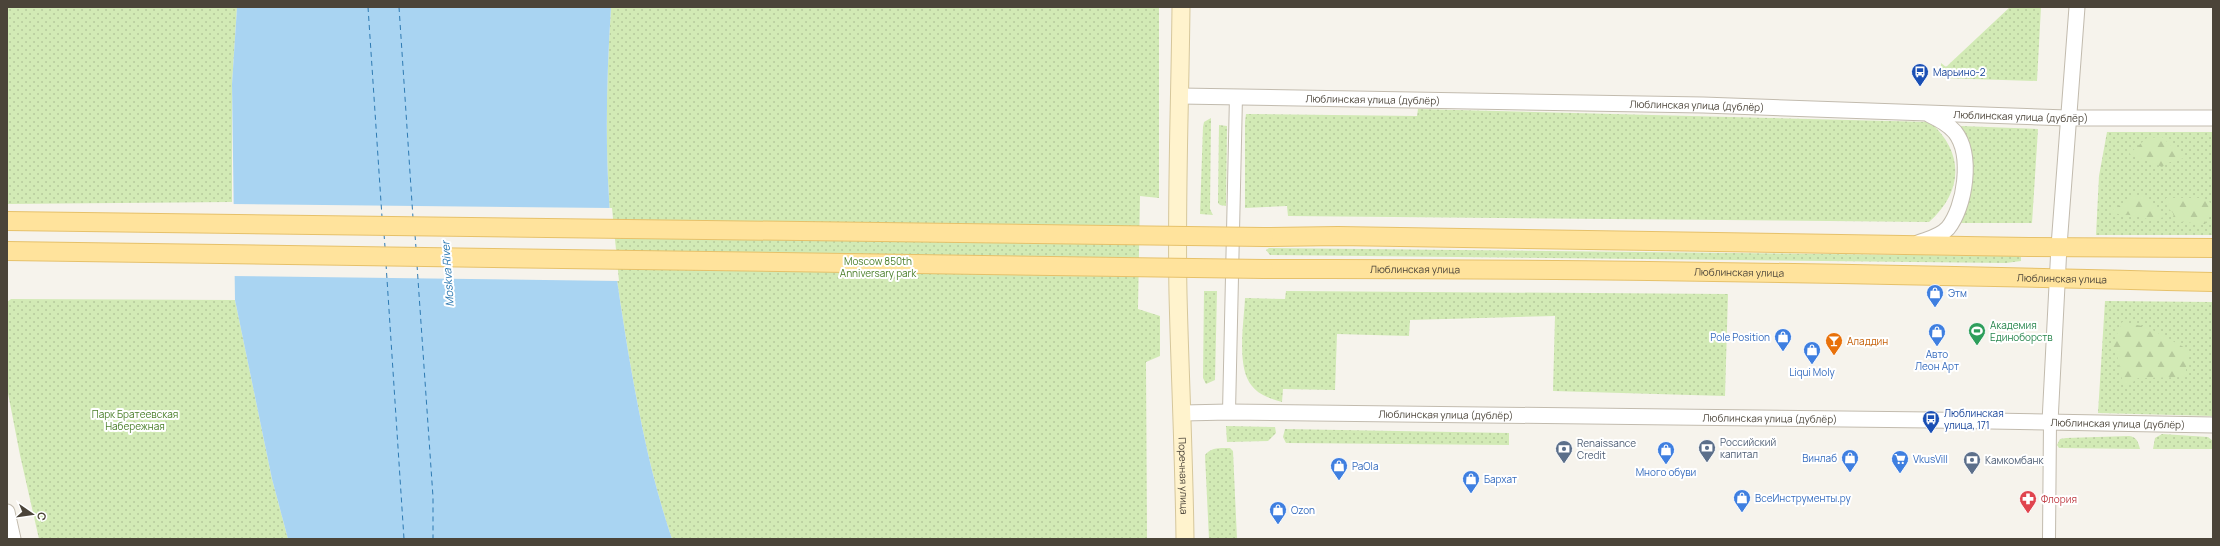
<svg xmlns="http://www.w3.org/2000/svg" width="2220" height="546" font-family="Manrope,sans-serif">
<defs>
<pattern id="grass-dots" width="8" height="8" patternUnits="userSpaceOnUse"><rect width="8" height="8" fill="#d2eab5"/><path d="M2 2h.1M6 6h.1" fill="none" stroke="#b6ca9c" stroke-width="1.8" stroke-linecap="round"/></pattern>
<pattern id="forest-firs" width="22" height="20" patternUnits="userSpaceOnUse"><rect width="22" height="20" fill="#d2eab5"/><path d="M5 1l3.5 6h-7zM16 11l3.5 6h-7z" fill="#b6ca9c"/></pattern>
</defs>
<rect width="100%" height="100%" fill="#f6f3ec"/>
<!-- grass -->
<path fill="url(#grass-dots)" d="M7 7H237L232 84V202L7 204Z
M611 7H1159V198L1140 196 1138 309 1160 316V356L1146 362 1147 539H672C651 477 639 415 628 351 620 300 611 249 609 198 605 134 607 71 611 7Z
M2010 7H2041L2037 81 1941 78V63L1946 67Z
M1418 109 1930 122C1965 153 1963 192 1929 222L1288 216 1287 206 1245 208V122L1246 114 1417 116Z
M1211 118 1210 209 1213 215 1200 214 1203 127 1204 122Z
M1219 125 1227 126 1226 206 1220 205 1218 203Z
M1961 126 2038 129 2032 223H1959C1976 185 1978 165 1961 126Z
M2107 132H2213V235H2096L2099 176Z
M1269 248 2015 256 2021 257V261L2006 263 1270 255 1266 250Z
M1204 291H1217L1215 380 1206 384 1203 378Z
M1286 291 1728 294 1725 396 1553 391 1555 316 1410 320 1409 336 1337 334 1335 390 1283 389 1282 402C1271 399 1259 395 1252 386 1236 368 1244 322 1245 298L1285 299Z
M11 299 235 300 272 479 288 539H39L20 455 7 388V302Z
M2105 301 2213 302V416L2098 413Z
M1226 426 1275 427 1276 433 1268 441 1227 442Z
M1285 429 1509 433V445L1286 443 1283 437Z
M2162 434 2208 437 2213 441V449H2153L2155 438Z
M2129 436C2137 437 2138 442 2140 449L2059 448 2057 445 2060 439 2066 438Z
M1230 448 1233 451 1237 539H1209L1205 455C1211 447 1221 448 1230 448Z"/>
<!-- forest -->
<path fill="url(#forest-firs)" d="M2162 137 2184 158 2167 163 2162 167 2129 154 2147 138Z
M2132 197H2146L2165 217 2149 220 2140 216 2108 213Z
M2166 198H2201L2213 204V216H2210L2205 224 2172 221 2174 214 2167 207Z
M2122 322 2147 327 2189 350 2185 377 2138 378 2124 389 2117 354 2111 349Z"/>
<!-- water -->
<path fill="#a9d4f2" d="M237 7H611C607 71 605 134 609 198 611 249 620 300 628 351 639 415 651 477 672 539H288L272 479 235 300 232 84Z"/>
<!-- pier -->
<path fill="#f6f3ec" d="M230 204 612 208 619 281 232 276Z"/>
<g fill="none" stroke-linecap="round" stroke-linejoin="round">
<!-- ferry -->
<path stroke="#2e7ab2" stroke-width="1" stroke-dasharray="5 4" stroke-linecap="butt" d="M368 7 382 217
M399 7 413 218
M384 234 385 247
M415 235 416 248
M386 264 404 539
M417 265 433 497V539"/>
<defs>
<path id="minor" d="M1229 412 1236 96
M2049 539 2050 422"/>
<g id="tertiary">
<path id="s1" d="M1180 96 1703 105 2067 118H2213"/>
<path d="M1918 243C1928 239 1940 237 1948 228 1965 207 1973 155 1955 132 1948 124 1940 120 1930 115"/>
<path id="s2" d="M1183 413 1229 412 1931 420 2213 425"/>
<path d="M2050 422 2059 246 2077 7"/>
<path d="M7 512 13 539"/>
</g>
<g id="secondary">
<path id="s3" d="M1181 7C1180 103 1176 198 1178 294 1180 376 1184 457 1185 539"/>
</g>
<g id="primary">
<path d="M1264 237 1338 236 2029 247 2213 248"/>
<path id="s4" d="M1264 269C1580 268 1897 274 2213 282"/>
</g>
</defs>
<!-- minor casing -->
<use href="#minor" stroke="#c2bbae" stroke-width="14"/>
<!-- tertiary casing -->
<use href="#tertiary" stroke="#c2bbae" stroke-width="17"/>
<!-- secondary casing -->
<use href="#secondary" stroke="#d6c79b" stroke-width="19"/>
<!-- primary casing -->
<use href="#primary" stroke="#e6c16a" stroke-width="20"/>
<!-- minor -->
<use href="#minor" stroke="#fff" stroke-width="12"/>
<!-- tertiary -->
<use href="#tertiary" stroke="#fff" stroke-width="15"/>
<!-- secondary -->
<use href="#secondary" stroke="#fff3cd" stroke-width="17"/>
<!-- primary -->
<use href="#primary" stroke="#ffe39c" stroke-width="18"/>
<defs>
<path id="primary-bridge" d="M7 221 1264 237
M7 251 1264 269"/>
</defs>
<!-- primary-bridge casing -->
<use href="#primary-bridge" stroke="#e6c16a" stroke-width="20" stroke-linecap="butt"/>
<!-- primary-bridge -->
<use href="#primary-bridge" stroke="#ffe39c" stroke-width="18"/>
</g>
<!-- icons -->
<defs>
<symbol id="bus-pin" viewBox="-11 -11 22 30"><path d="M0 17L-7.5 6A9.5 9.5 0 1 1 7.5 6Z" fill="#1a4fb4" stroke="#fff"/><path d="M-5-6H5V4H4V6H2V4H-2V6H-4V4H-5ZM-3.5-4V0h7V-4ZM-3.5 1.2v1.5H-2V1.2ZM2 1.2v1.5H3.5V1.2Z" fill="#fff"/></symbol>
<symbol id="shop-pin" viewBox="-11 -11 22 30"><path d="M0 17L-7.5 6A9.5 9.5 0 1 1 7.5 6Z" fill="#3f7fe0" stroke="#fff"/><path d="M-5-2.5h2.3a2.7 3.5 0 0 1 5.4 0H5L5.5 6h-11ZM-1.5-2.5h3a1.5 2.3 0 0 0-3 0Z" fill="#fff"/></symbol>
<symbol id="stadium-pin" viewBox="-11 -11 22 30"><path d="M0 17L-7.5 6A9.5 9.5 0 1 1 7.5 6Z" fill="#2e9e5b" stroke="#fff"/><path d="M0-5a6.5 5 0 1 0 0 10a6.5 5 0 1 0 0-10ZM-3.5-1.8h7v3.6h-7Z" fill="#fff"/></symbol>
<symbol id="bar-pin" viewBox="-11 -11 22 30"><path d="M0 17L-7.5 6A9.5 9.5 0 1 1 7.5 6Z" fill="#e8710a" stroke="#fff"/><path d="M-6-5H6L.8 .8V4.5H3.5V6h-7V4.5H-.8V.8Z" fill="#fff"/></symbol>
<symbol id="bank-pin" viewBox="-11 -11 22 30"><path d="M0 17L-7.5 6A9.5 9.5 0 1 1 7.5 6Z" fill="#5c6f8a" stroke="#fff"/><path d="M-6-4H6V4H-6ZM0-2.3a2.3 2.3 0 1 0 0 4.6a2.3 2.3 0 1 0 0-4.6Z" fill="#fff"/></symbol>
<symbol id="supermarket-pin" viewBox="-11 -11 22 30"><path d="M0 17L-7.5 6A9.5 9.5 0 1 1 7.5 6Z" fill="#3f7fe0" stroke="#fff"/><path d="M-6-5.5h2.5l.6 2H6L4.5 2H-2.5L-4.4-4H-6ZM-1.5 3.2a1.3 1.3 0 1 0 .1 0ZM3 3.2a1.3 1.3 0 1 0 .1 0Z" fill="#fff"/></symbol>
<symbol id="pharmacy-pin" viewBox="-11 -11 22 30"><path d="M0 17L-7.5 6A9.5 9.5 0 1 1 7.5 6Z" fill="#e0444e" stroke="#fff"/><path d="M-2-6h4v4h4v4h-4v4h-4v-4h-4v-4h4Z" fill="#fff"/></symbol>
</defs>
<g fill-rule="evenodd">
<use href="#bus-pin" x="1910" y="62" width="20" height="27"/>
<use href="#shop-pin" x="1925" y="283" width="20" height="27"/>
<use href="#stadium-pin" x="1967" y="321" width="20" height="27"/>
<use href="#shop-pin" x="1927" y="322" width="20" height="27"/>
<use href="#shop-pin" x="1773" y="327" width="20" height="27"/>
<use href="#bar-pin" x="1824" y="331" width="20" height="27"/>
<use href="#shop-pin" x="1802" y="340" width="20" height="27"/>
<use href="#bus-pin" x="1921" y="409" width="20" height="27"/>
<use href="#bank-pin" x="1697" y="438" width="20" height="27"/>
<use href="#bank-pin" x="1554" y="439" width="20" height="27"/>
<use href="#shop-pin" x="1656" y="440" width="20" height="27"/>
<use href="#shop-pin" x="1840" y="448" width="20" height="27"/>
<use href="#supermarket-pin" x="1890" y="449" width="20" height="27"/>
<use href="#bank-pin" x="1962" y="450" width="20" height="27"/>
<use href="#shop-pin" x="1329" y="456" width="20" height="27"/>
<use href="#shop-pin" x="1461" y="469" width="20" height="27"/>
<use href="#shop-pin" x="1732" y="488" width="20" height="27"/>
<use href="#pharmacy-pin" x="2018" y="489" width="20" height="27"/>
<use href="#shop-pin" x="1268" y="500" width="20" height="27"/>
</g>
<g text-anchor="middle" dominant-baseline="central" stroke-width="4" stroke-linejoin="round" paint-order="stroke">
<!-- transit labels -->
<g font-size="10" fill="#164399" stroke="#fff" text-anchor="start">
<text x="1933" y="72">Марьино-2</text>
<text x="1944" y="413">Люблинская<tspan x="1944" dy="12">улица, 171</tspan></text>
</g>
<!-- street labels -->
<g font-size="10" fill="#4b4439" stroke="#fff">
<text stroke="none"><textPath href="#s1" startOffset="193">Люблинская улица (дублёр)</textPath></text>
<text stroke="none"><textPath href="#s1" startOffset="517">Люблинская улица (дублёр)</textPath></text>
<text stroke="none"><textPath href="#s1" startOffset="841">Люблинская улица (дублёр)</textPath></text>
<text stroke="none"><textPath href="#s4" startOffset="151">Люблинская улица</textPath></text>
<text stroke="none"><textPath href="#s4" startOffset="475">Люблинская улица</textPath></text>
<text stroke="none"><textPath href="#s4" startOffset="798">Люблинская улица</textPath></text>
<text stroke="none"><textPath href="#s2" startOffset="263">Люблинская улица (дублёр)</textPath></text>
<text stroke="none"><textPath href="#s2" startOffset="587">Люблинская улица (дублёр)</textPath></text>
<text stroke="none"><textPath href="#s2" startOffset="935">Люблинская улица (дублёр)</textPath></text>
<text stroke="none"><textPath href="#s3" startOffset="469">Поречная улица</textPath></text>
</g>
<!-- park labels -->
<g font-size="10" fill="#4a7f2a" stroke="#fff">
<text x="878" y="261">Moscow 850th<tspan x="878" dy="12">Anniversary park</tspan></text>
<text x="135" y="414">Парк Братеевская<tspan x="135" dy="12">Набережная</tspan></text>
</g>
<!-- shop labels -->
<g font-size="10" fill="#366cbe" stroke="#fff" text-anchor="start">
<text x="1948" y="293">Этм</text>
<text x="1770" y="337" text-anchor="end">Pole Position</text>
<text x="1937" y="354" text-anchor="middle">Авто<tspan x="1937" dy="12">Леон Арт</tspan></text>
<text x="1812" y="372" text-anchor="middle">Liqui Moly</text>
<text x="1837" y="458" text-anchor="end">Винлаб</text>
<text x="1913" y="459">VkusVill</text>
<text x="1352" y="466">PaOla</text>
<text x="1666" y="472" text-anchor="middle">Много обуви</text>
<text x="1484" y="479">Бархат</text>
<text x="1755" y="498">ВсеИнструменты.ру</text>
<text x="1291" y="510">Ozon</text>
</g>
<!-- leisure labels -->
<g font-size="10" fill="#27864d" stroke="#fff" text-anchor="start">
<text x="1990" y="325">Академия<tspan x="1990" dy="12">Единоборств</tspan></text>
</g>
<!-- food labels -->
<g font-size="10" fill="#c56008" stroke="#fff" text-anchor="start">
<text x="1847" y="341">Аладдин</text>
</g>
<!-- service labels -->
<g font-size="10" fill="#4e5e75" stroke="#fff" text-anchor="start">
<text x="1720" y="442">Российский<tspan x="1720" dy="12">капитал</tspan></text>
<text x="1577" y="443">Renaissance<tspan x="1577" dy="12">Credit</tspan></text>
<text x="1985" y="460">Камкомбанк</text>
</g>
<!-- health labels -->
<g font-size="10" fill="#be3a42" stroke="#fff" text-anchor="start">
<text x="2041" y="499">Флория</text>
</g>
<!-- water labels -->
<g font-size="11" font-style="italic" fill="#2e7ab2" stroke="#fff">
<text transform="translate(447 274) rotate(-94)">Moskva River</text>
</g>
</g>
<!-- border -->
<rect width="2220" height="546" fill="none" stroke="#4b4439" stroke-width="16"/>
<!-- north arrow -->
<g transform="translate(32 514) rotate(103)" stroke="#ffffff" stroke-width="3" paint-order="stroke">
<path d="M0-3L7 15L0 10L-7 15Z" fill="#4b4439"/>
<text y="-6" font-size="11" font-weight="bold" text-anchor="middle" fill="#4b4439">С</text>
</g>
</svg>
